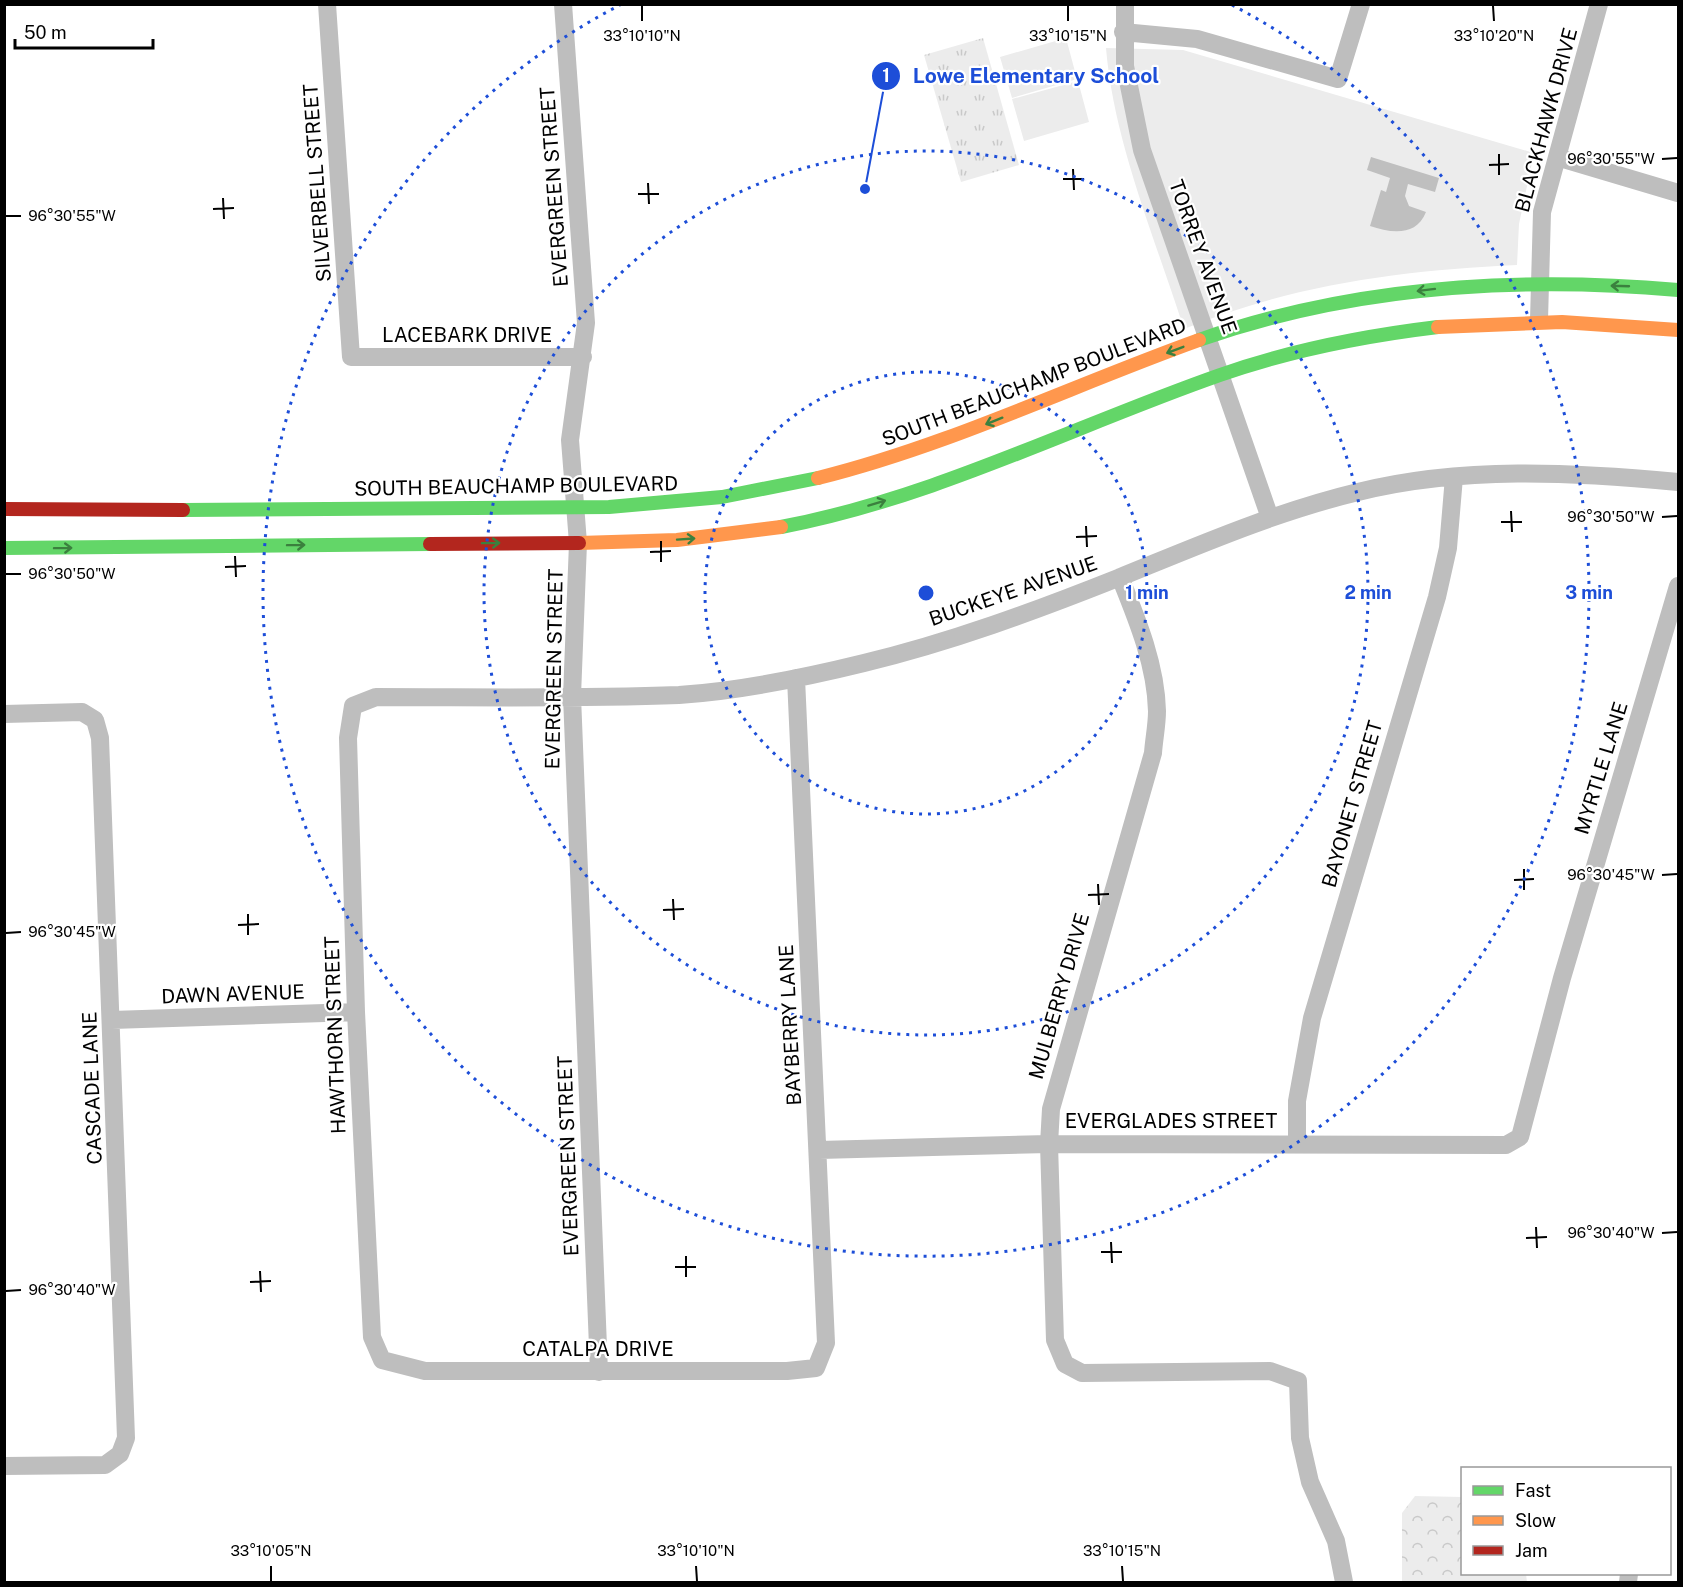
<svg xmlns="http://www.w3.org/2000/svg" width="1683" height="1587" font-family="'Public Sans',sans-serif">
<defs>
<pattern id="forest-crowns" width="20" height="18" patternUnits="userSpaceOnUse" patternTransform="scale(1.5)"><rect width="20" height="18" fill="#ececec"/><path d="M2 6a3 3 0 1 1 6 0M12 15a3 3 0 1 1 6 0" fill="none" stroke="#c9c9c9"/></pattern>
<pattern id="park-tufts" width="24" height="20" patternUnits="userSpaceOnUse" patternTransform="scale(1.5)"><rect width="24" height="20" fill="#ececec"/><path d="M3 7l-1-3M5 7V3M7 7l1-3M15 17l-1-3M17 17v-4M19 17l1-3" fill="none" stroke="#c9c9c9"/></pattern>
</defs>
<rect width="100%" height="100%" fill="#fff"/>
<!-- forest -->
<path fill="url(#forest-crowns)" d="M1415 1496 1462 1497V1574H1526L1527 1582H1402V1513Z"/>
<!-- park -->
<path fill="url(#park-tufts)" d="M983 38 1019 165 961 182 924 55Z"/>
<!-- pitch -->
<path fill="#ececec" d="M1066 38 1077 79 1012 98 1000 57Z
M1106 48 1183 50 1534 153 1519 224 1517 265C1403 270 1290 285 1184 329 1155 238 1114 143 1106 48Z
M1078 81 1089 122 1024 141 1012 99Z"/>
<!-- water -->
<path fill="#bfbfbf" d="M1371 157 1439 178 1435 192 1408 184 1405 196 1409 206 1426 212C1416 237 1391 233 1370 226L1381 190 1386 192 1390 178 1367 170Z"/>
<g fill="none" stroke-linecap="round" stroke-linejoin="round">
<!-- street -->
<path stroke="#bebebe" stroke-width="18" d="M327 4 351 357H583
M563 4 586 323 570 440 578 543 572 696 599 1372
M1125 4V66L1142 150 1270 518
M1123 32 1197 39 1338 79 1361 4
M1557 157 1678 193
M1539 320 1542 212 1599 4
M1120 577C1137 619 1156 665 1157 711 1157 725 1154 739 1153 753L1051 1109 1049 1144 1055 1340 1065 1364 1082 1373 1270 1371 1298 1381 1300 1438 1310 1482 1336 1541 1344 1582
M796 678 826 1343 816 1368 787 1371H425L382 1360 372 1337 356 1012 348 738 353 706 376 697C477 697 578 699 679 695 741 691 803 678 864 663 951 642 1035 611 1118 578 1197 546 1275 512 1358 492 1462 466 1573 472 1678 482
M4 714 82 712 95 720 100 738 126 1438 120 1454 105 1465 4 1466
M112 1020 356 1012
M1297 1144V1101L1312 1018 1437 597 1448 548 1454 477
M819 1150 1049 1144 1506 1145 1520 1137 1562 978 1678 586
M1628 1582 1629 1574"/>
<!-- fast -->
<path stroke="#63d668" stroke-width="14" d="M1199 340C1353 286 1517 276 1678 290
M183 510 609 507 722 497 818 478
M781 527C934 498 1074 426 1220 375 1291 350 1363 336 1438 327
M4 548 430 544"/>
<!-- slow -->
<path stroke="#ff974d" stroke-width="14" d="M1438 327 1562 322 1678 330
M818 478C950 445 1071 386 1199 340
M579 543 677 540 781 527"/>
<!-- jam -->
<path stroke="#b3261e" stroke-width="14" d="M4 509 183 510
M430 544 579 543"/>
</g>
<!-- one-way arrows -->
<defs><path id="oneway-shaft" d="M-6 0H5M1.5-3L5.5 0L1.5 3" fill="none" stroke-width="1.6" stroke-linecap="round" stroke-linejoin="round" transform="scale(1.5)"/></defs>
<g stroke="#3b803e">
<use href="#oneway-shaft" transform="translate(1620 286) rotate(-178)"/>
<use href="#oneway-shaft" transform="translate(1426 290) rotate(173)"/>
<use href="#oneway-shaft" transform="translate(1175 350) rotate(159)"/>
<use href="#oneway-shaft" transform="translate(994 421) rotate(158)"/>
<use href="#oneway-shaft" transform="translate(877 503) rotate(-17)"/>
<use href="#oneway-shaft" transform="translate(686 539) rotate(-4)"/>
<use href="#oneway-shaft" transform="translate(491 543) rotate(-1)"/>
<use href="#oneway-shaft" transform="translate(296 545) rotate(-1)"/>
<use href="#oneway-shaft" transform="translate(63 548) rotate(-1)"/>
</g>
<!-- ticks -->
<path fill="none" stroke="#000" stroke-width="2" d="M642 6V21M1068 6V21M1493 6 1494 21M1499 154V175M1662 159 1677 158M1489 165 1509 164M1073 169 1074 190M1063 179H1084M648 183 649 204M638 194H659M223 198 224 219M213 209 234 208M6 216H21M1511 511 1512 532M1662 517 1677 516M1501 522H1522M1086 526 1087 547M1076 537 1097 536M661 541V562M650 552 671 551M235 556 236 577M225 567 246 566M6 574H21M1524 869V890M1662 875 1677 874M1514 880 1534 879M1098 884 1099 905M1088 895 1109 894M673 899 674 920M663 910 684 909M248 914V935M238 925 259 924M6 933 21 932M1536 1227 1537 1248M1662 1233 1677 1232M1526 1238 1547 1237M1111 1242 1112 1263M1101 1252H1122M686 1256V1277M675 1267H696M260 1271 261 1292M250 1282 271 1281M6 1291 21 1290M271 1566V1581M696 1566 697 1581M1122 1566 1123 1581"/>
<!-- distance rings -->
<g fill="none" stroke="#1d4ed8" stroke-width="3" stroke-dasharray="3 6">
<circle cx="926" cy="593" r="221"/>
<circle cx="926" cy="593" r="442"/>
<path d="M1232 5A663 663 0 1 1 620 5"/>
</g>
<g text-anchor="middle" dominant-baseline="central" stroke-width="4.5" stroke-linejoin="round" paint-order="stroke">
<!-- street labels -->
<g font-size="20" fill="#000" stroke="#fff">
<text transform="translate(1546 120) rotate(-75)">BLACKHAWK DRIVE</text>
<text transform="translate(317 183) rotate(-94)">SILVERBELL STREET</text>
<text transform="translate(554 187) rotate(-94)">EVERGREEN STREET</text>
<text transform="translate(1203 257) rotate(70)">TORREY AVENUE</text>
<text x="467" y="335">LACEBARK DRIVE</text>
<text transform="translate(1034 382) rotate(-21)">SOUTH BEAUCHAMP BOULEVARD</text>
<text transform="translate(516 486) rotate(-1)">SOUTH BEAUCHAMP BOULEVARD</text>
<text transform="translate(1013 591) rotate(-19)">BUCKEYE AVENUE</text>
<text transform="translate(554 669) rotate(-89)">EVERGREEN STREET</text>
<text transform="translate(1601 768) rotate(-73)">MYRTLE LANE</text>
<text transform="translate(1352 804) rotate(-74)">BAYONET STREET</text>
<text transform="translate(233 994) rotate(-2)">DAWN AVENUE</text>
<text transform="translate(1059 996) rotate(-74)">MULBERRY DRIVE</text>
<text transform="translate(790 1025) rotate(-93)">BAYBERRY LANE</text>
<text transform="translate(335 1035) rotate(-92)">HAWTHORN STREET</text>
<text transform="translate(92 1088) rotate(-92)">CASCADE LANE</text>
<text x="1171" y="1121">EVERGLADES STREET</text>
<text transform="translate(568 1156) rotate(-92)">EVERGREEN STREET</text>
<text x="598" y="1349">CATALPA DRIVE</text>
</g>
</g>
<g font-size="15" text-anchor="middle" fill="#000" stroke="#fff" stroke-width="4.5" stroke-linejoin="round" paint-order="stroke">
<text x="642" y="41">33°10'10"N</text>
<text x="1068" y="41">33°10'15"N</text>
<text x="1494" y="41">33°10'20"N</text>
<text x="1611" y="164">96°30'55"W</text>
<text x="72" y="221">96°30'55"W</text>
<text x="1611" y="522">96°30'50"W</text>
<text x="72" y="579">96°30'50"W</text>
<text x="1611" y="880">96°30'45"W</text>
<text x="72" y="937">96°30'45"W</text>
<text x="1611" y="1238">96°30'40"W</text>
<text x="72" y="1295">96°30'40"W</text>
<text x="271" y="1556">33°10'05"N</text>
<text x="696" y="1556">33°10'10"N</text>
<text x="1122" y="1556">33°10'15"N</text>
</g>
<circle cx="926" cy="593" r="9" fill="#1d4ed8" stroke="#fff" stroke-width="3"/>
<g font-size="18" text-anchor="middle" font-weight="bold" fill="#1d4ed8" stroke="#fff" stroke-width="4.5" stroke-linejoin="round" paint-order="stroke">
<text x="1147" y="599">1 min</text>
<text x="1368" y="599">2 min</text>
<text x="1589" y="599">3 min</text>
</g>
<!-- callouts -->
<path fill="none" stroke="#1d4ed8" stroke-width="2" d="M865 189L886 76"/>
<g fill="#1d4ed8" stroke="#fff" stroke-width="2">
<circle cx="865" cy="189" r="6"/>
<circle cx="886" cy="76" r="15"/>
</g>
<g font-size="18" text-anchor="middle" font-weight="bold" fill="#fff">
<text x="886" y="82">1</text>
</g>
<g font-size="21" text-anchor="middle" font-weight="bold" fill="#1d4ed8" stroke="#fff" stroke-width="4.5" stroke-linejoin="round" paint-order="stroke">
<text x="1036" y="83">Lowe Elementary School</text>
</g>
<!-- border -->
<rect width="1683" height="1587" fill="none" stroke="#000000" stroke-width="12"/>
<!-- legend -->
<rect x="1461" y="1467" width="210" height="108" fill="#ffffff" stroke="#999999" stroke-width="1.5"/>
<rect x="1473" y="1486" width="30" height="9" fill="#63d668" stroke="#999999" stroke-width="1.5"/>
<text x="1515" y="1497" font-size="18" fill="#000000">Fast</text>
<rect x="1473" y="1516" width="30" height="9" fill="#ff974d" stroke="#999999" stroke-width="1.5"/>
<text x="1515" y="1527" font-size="18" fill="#000000">Slow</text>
<rect x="1473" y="1546" width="30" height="9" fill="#b3261e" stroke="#999999" stroke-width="1.5"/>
<text x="1515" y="1557" font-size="18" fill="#000000">Jam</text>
<!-- scale -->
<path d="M15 39v9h138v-9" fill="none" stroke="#000000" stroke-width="3"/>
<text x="24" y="39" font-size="18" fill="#000000" stroke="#ffffff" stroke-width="4.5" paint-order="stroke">50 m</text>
</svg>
